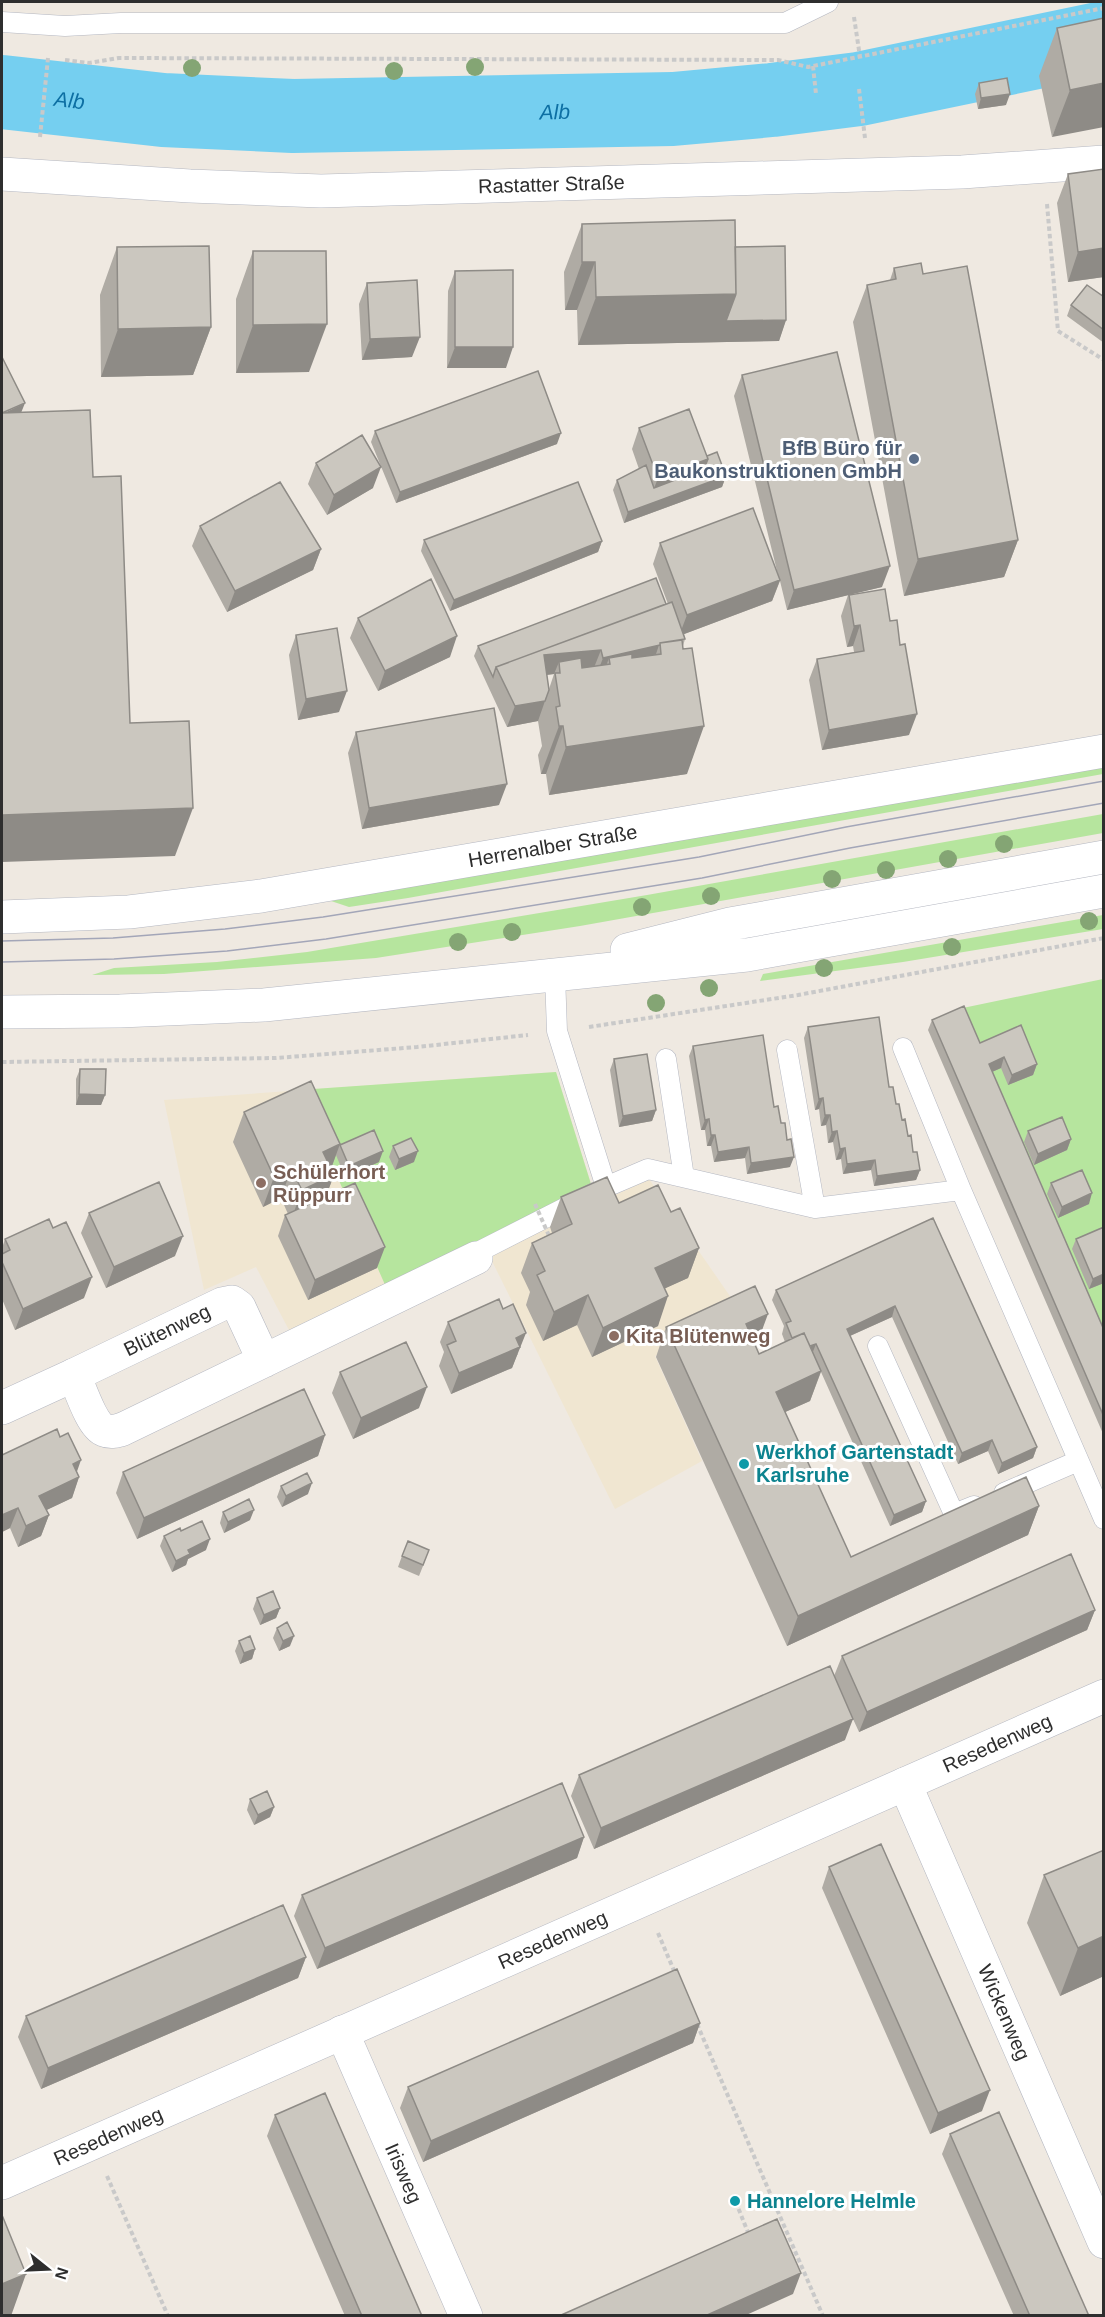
<svg xmlns="http://www.w3.org/2000/svg" width="1105" height="2317" font-family="Helvetica,sans-serif">
<rect width="100%" height="100%" fill="#efe9e1"/>
<!-- education -->
<path fill="#f0e6d1" d="M556 1072 591 1184 290 1332 256 1267 204 1290 164 1100Z
M649 1179 743 1315 655 1356 702 1461 615 1509 489 1255Z"/>
<!-- green -->
<path fill="#b6e59e" d="M1103 764V774L408 898 349 907 331 901 433 880Z
M1103 814V833L580 926 376 958 164 974 92 975 114 968 217 962 307 952 647 895Z
M1103 915V929L903 962 760 981 763 974Z
M1103 979V1345L958 1009Z
M556 1072 591 1184 386 1287 299 1090Z"/>
<g fill="none" stroke-linecap="round" stroke-linejoin="round">
<!-- river -->
<path stroke="#75cff0" stroke-width="74" id="s1" d="M2 92 163 110 293 116 673 109 772 100 859 89 1104 38"/>
<defs>
<path id="lane" d="M2 22 65 26 121 23H785L828 2
M555 975 557 1031 606 1187
M903 1048 961 1190
M787 1050 815 1208
M666 1059 684 1177
M476 1258 482 1250 606 1187 648 1169 815 1208 961 1190 1104 1519
M878 1346 954 1514 974 1506
M1004 1493 1078 1461"/>
<g id="street">
<path id="s2" d="M2 174 190 186 321 191 962 172 1104 162"/>
<path id="s3" d="M2 917 129 912 261 896 1104 751"/>
<path d="M264 1361 239 1307 232 1302 222 1304 74 1375C80 1388 92 1426 104 1430 111 1433 117 1431 123 1429L476 1258"/>
<path d="M2 1408 74 1375"/>
<path id="s4" d="M905 1784 1104 2242"/>
<path id="s5" d="M342 2032 466 2316"/>
<path id="s6" d="M2 2183 1104 1696"/>
</g>
<path id="secondary" d="M627 950 730 924 1104 857
M2 1012 120 1011 264 1005 747 955 1104 891"/>
</defs>
<!-- lane casing -->
<use href="#lane" stroke="#b4b7c1" stroke-width="21"/>
<!-- street casing -->
<use href="#street" stroke="#b4b7c1" stroke-width="34"/>
<!-- secondary casing -->
<use href="#secondary" stroke="#b4b7c1" stroke-width="34"/>
<!-- path -->
<path stroke="#c9c9c9" stroke-width="4" stroke-dasharray="4.5 3" stroke-linecap="butt" d="M854 17 860 57
M65 60 89 63 119 58 778 60 808 67 1104 8
M813 66 816 94
M859 89 865 138
M40 137 48 58
M1047 204 1058 331 1104 360
M589 1027 798 995 1104 938
M2 1062 276 1058 417 1047 528 1035
M658 1933 675 1973
M697 2024 823 2316
M107 2176 168 2316
M733 2195 749 2235"/>
<!-- lane -->
<use href="#lane" stroke="#fff" stroke-width="20"/>
<!-- street -->
<use href="#street" stroke="#fff" stroke-width="33"/>
<!-- secondary -->
<use href="#secondary" stroke="#fff" stroke-width="33"/>
<!-- tram -->
<path stroke="#a3a6b8" stroke-width="1.5" d="M2 941 113 938 225 929 323 917 699 857 846 827 1104 781
M2 962 114 959 227 951 326 939 702 878 850 848 1104 803"/>
<!-- path-bridge -->
<path stroke="#c9c9c9" stroke-width="4" stroke-dasharray="4.5 3" stroke-linecap="butt" d="M535 1204 550 1238"/>
</g>
<!-- trees -->
<g fill="#84a574">
<circle cx="475" cy="67" r="9"/>
<circle cx="192" cy="68" r="9"/>
<circle cx="394" cy="71" r="9"/>
<circle cx="1004" cy="844" r="9"/>
<circle cx="948" cy="859" r="9"/>
<circle cx="886" cy="870" r="9"/>
<circle cx="832" cy="879" r="9"/>
<circle cx="711" cy="896" r="9"/>
<circle cx="642" cy="907" r="9"/>
<circle cx="1089" cy="921" r="9"/>
<circle cx="512" cy="932" r="9"/>
<circle cx="458" cy="942" r="9"/>
<circle cx="952" cy="947" r="9"/>
<circle cx="824" cy="968" r="9"/>
<circle cx="709" cy="988" r="9"/>
<circle cx="656" cy="1003" r="9"/>
</g>
<!-- wall -->
<path fill="#afaba4" fill-rule="evenodd" d="M1104 18 1052 137 1039 76 1057 28Z
M979 83 1006 105 978 109 975 94Z
M1104 169V277L1068 282 1057 203 1068 174Z
M582 224 735 247 786 320 779 341 578 345 577 310H565L564 272Z
M117 247 211 327 193 375 101 377 100 295Z
M253 251 309 372 236 373V299Z
M894 268 1018 540 1004 577 904 596 853 322 867 285 890 280Z
M455 271 506 368H447L448 291Z
M367 283 412 357 362 360 359 304Z
M1104 297V343L1067 316 1071 305Z
M742 375 882 587 851 594 909 735 822 750 809 680 817 659 854 652 853 646 847 647 841 616 848 595 787 610 780 581 772 601 684 634 685 639 683 646 687 774 549 795 546 774H541L538 755 542 746 538 721 507 727 474 656 478 646 668 604 653 564 660 543 778 575 734 396ZM554 674 549 689 547 675Z
M639 428 707 456 726 476 722 487 624 523 613 490 617 480 639 469 632 449Z
M375 431 557 444 396 503 371 442Z
M316 463 373 488 327 515 308 484Z
M200 526 321 549 313 570 227 612 192 546Z
M424 540 602 541 598 552 450 611 421 551Z
M358 618 450 657 378 691 350 638Z
M296 635 339 712 298 720 289 655Z
M356 732 499 805 362 829 348 753Z
M932 1020 980 1043 1037 1064 1033 1075 1008 1085 1001 1068 992 1072 1104 1330V1436L928 1030Z
M808 1027 889 1087 902 1120 920 1170 916 1180 874 1186 871 1170 843 1174 841 1159 836 1160 833 1142 828 1143 826 1125 821 1126 819 1109 815 1110 804 1038Z
M693 1046 774 1107 790 1167 747 1174 745 1158 714 1162 711 1146H707L705 1130H701L689 1056Z
M614 1059 656 1110 652 1121 619 1127 610 1070Z
M80 1069 105 1095 101 1105H76V1079Z
M244 1112 340 1145 379 1162 345 1177 336 1155 331 1169 334 1175 326 1196 377 1268 308 1300 278 1236 285 1215 288 1214 281 1198 263 1207 233 1142Z
M1028 1131 1071 1139 1067 1150 1034 1165 1024 1142Z
M393 1146 414 1162 395 1170 389 1157Z
M1051 1183 1089 1204 1058 1218 1047 1194Z
M561 1197 619 1203 671 1212 699 1248 688 1278 665 1288 658 1326 592 1357 577 1325 543 1341 526 1305 530 1292 521 1273 532 1243 552 1233 550 1227Z
M89 1213 175 1256 106 1288 81 1233Z
M933 1218 1037 1447 1033 1458 998 1474 988 1451 958 1464 892 1317 850 1336 926 1501 922 1512 890 1526 821 1372 810 1401 785 1412 851 1557 1039 1506 1028 1535 787 1646 656 1357 666 1327 757 1344 755 1345 759 1354 785 1342 782 1334 784 1326 772 1300 776 1290Z
M1104 1227V1283L1089 1289 1072 1249 1076 1239Z
M5 1239 84 1298 15 1330 2 1299V1248Z
M448 1322 518 1354 517 1355 512 1368 451 1394 439 1366 444 1352 440 1342Z
M340 1372 419 1408 353 1439 332 1393Z
M325 1435 318 1456 137 1539 116 1493 123 1472Z
M2 1455 77 1472 79 1477 72 1498 46 1510 49 1515 41 1536 18 1547 10 1528 2 1532Z
M281 1486 308 1494 282 1507 277 1497Z
M223 1512 250 1520 224 1533 220 1523Z
M181 1531 206 1550 188 1559 186 1565 172 1572 160 1546 164 1536Z
M402 1556 425 1561 419 1576 398 1567Z
M257 1598 280 1608 276 1618 260 1625 253 1609Z
M1095 1610 1087 1630 859 1732 842 1695 845 1740 594 1849 571 1796 579 1775 834 1676 842 1656Z
M277 1628 290 1646 279 1651 273 1638Z
M239 1641 255 1649 252 1659 240 1664 235 1651Z
M250 1799 274 1807 270 1817 254 1825 247 1810Z
M584 1837 577 1858 317 1969 294 1916 302 1895Z
M1104 1850V1976L1060 1996 1027 1923 1044 1875Z
M829 1867 982 2111 930 2134 822 1888Z
M306 1957 298 1978 41 2089 18 2037 26 2016Z
M700 2023 693 2043 423 2162 400 2108 408 2087Z
M275 2115 422 2316H345L267 2136Z
M950 2134 1089 2316H1014L942 2154Z"/>
<!-- shaded-wall -->
<path fill="#8e8b86" d="M1104 83V127L1052 137 1070 90Z
M1010 94 1006 105 978 109 981 98Z
M1104 248V277L1068 282 1078 252Z
M582 262H595L577 310H565Z
M736 294 786 320 779 341 578 345 596 297Z
M327 324 309 372 236 373 253 325Z
M211 327 193 375 101 377 118 329Z
M420 337 412 357 362 360 370 339Z
M455 347H513L506 368H447Z
M25 403 17 423 2 414Z
M561 433 557 444 396 503 400 492Z
M708 459 700 480 650 499 658 478Z
M381 467 373 488 327 515 334 495Z
M726 476 722 487 624 523 628 512Z
M1018 540 1004 577 904 596 918 559Z
M602 541 598 552 450 611 454 600Z
M321 549 313 570 227 612 235 591Z
M890 566 882 587 787 610 794 590Z
M780 580 772 601 679 636 687 615Z
M860 625 853 646 847 647 854 626Z
M457 636 450 657 378 691 385 671Z
M659 645 652 666 610 664 609 658 602 677 595 679 603 658Z
M601 650 593 670 560 673 559 662 554 674 536 676 544 655Z
M347 691 339 712 298 720 306 699Z
M545 701 538 721 507 727 515 706Z
M917 714 909 735 822 750 829 730Z
M559 726H563L546 774H541Z
M704 726 687 774 549 795 566 747Z
M507 784 499 805 362 829 369 808Z
M193 808 175 856 2 862V815Z
M1004 1057 1001 1068 985 1075 989 1064Z
M1037 1064 1033 1075 1008 1085 1012 1075Z
M79 1094 105 1095 101 1105H76Z
M823 1098 819 1109 815 1110 819 1099Z
M656 1110 652 1121 619 1127 623 1116Z
M825 1115H830L826 1125 821 1126Z
M709 1119 705 1130H701L705 1120Z
M837 1131 833 1142 828 1143 832 1132Z
M711 1135H715L711 1146H707Z
M1071 1139 1067 1150 1034 1165 1038 1154Z
M340 1144 329 1174 323 1152Z
M749 1147 745 1158 714 1162 718 1152Z
M845 1148 841 1159 836 1160 840 1149Z
M383 1151 379 1162 345 1177 349 1166Z
M418 1151 414 1162 395 1170 399 1159Z
M794 1157 790 1167 747 1174 751 1163Z
M875 1160 871 1170 843 1174 847 1164Z
M291 1169 281 1198 263 1207 274 1177Z
M920 1170 916 1180 874 1186 877 1176Z
M334 1175 323 1204 291 1220 302 1190Z
M1092 1193 1089 1204 1058 1218 1062 1207Z
M183 1236 175 1256 106 1288 114 1267Z
M385 1247 377 1268 308 1300 315 1280Z
M699 1248 688 1278 644 1298 655 1268Z
M1104 1274V1283L1089 1289 1093 1279Z
M92 1277 84 1298 15 1330 23 1309Z
M588 1295 577 1325 543 1341 554 1312Z
M668 1296 658 1326 592 1357 603 1328Z
M895 1306 892 1317 843 1339 847 1329Z
M768 1314 757 1344 735 1354 746 1324Z
M526 1333 512 1368 451 1394 459 1373 516 1338Z
M816 1344 812 1354 797 1352Z
M821 1371 810 1401 765 1421 776 1392Z
M427 1387 419 1408 353 1439 361 1418Z
M325 1435 318 1456 137 1539 144 1518Z
M992 1440 988 1451 958 1464 962 1453Z
M1037 1447 1033 1458 998 1474 1002 1463Z
M81 1460 74 1480 79 1477 72 1498 32 1517 39 1496 73 1464Z
M312 1483 308 1494 282 1507 286 1496Z
M926 1501 922 1512 890 1526 894 1515Z
M1039 1506 1028 1535 787 1646 798 1616Z
M18 1508 10 1528 2 1532V1515Z
M254 1510 250 1520 224 1533 228 1522Z
M49 1515 41 1536 18 1547 26 1526Z
M210 1539 206 1550 188 1559 186 1565 172 1572 176 1561 188 1550Z
M280 1608 276 1618 260 1625 264 1615Z
M1095 1610 1087 1630 859 1732 867 1712Z
M294 1636 290 1646 279 1651 283 1641Z
M255 1649 252 1659 240 1664 244 1653Z
M853 1719 845 1740 594 1849 601 1828Z
M274 1807 270 1817 254 1825 258 1815Z
M584 1837 577 1858 317 1969 325 1948Z
M1104 1936V1976L1060 1996 1078 1948Z
M306 1957 298 1978 41 2089 48 2068Z
M700 2023 693 2043 423 2162 431 2141Z
M990 2090 982 2111 930 2134 938 2113Z
M801 2273 793 2294 744 2316H705Z
M26 2274 11 2316H2V2284Z"/>
<!-- building -->
<path fill="#cbc7bf" stroke="#8e8b86" stroke-width="1.5" d="M1104 18V83L1070 90 1057 28Z
M1007 78 1010 94 981 98 979 83Z
M1104 169V248L1078 252 1068 174Z
M735 220 736 294 596 297 595 262H582V224Z
M209 246 211 327 118 329 117 247Z
M785 246 786 320 726 321 736 294 735 247Z
M253 251H326L327 324 253 325Z
M921 263 923 274 967 266 1018 540 918 559 867 285 896 279 894 268Z
M513 270V347H455V271Z
M417 280 420 337 370 339 367 283Z
M1087 285 1104 297V330L1071 305Z
M837 352 890 566 794 590 742 375Z
M2 357 25 403 2 413Z
M538 371 561 433 400 492 375 431Z
M689 409 708 459 658 478 639 428Z
M90 410 93 477 121 476 130 723 189 721 193 808 2 815V413Z
M362 435 381 467 334 495 316 463Z
M717 452 726 476 628 512 617 480 646 465 654 488 704 469 708 459 707 456Z
M280 482 321 549 235 591 200 526Z
M578 482 602 541 454 600 424 540Z
M753 508 780 580 687 615 660 543Z
M656 578 666 604 496 667 493 677 478 646Z
M431 579 457 636 385 671 358 618Z
M885 589 890 621 897 620 900 645 905 644 917 714 829 730 817 659 864 651 860 625 854 626 849 595Z
M672 602 685 639 660 643V645L603 658 601 650 544 655 549 690 545 701 515 706 496 667Z
M337 628 347 691 306 699 296 635Z
M682 640 683 649 692 648 704 726 566 747 563 726H559L556 707 560 706 555 673H560L559 662 581 658 582 668 610 664 609 658 632 654V658L661 654 660 643Z
M494 708 507 784 369 808 356 732Z
M964 1006 980 1043 1021 1025 1037 1064 1012 1075 1004 1057 989 1064 1104 1330V1417L932 1020Z
M879 1017 889 1087H893L896 1104H899L902 1120 905 1119 908 1136 911 1135 913 1152H917L920 1170 877 1176 875 1160 847 1164 845 1148 840 1149 837 1131 832 1132 830 1115H825L823 1098 819 1099 808 1027Z
M763 1035 774 1107 778 1106 781 1123H785L787 1140 791 1139 794 1157 751 1163 749 1147 718 1152 715 1135H711L709 1119 705 1120 693 1046Z
M647 1054 656 1110 623 1116 614 1059Z
M80 1069H106L105 1095 79 1094Z
M311 1081 340 1144 323 1152 334 1175 302 1190 291 1169 274 1177 244 1112Z
M1062 1117 1071 1139 1038 1154 1028 1131Z
M374 1130 383 1151 349 1166 340 1145Z
M411 1138 418 1151 399 1159 393 1146Z
M1082 1170 1092 1193 1062 1207 1051 1183Z
M607 1177 619 1203 658 1185 671 1212 680 1208 699 1248 655 1268 668 1296 603 1328 588 1295 554 1312 537 1275 545 1271 532 1243 572 1224 561 1197Z
M159 1182 183 1236 114 1267 89 1213Z
M355 1183 385 1247 315 1280 285 1215Z
M933 1218 1037 1447 1002 1463 992 1440 962 1453 895 1306 847 1329 926 1501 894 1515 816 1344 810 1346 804 1333 792 1338 786 1323 791 1321 776 1290Z
M49 1219 53 1228 66 1222 92 1277 23 1309 2 1262V1254L10 1250 5 1239Z
M1104 1227V1274L1093 1279 1076 1239Z
M755 1286 768 1314 746 1324 759 1354 804 1333 821 1371 776 1392 851 1557 1026 1477 1039 1506 798 1616 666 1327Z
M499 1299 503 1309 513 1304 526 1333 516 1338 520 1347 459 1373 447 1345 456 1341 448 1322Z
M406 1342 427 1387 361 1418 340 1372Z
M304 1389 325 1435 144 1518 123 1472Z
M57 1429 60 1437 68 1433 81 1460 73 1464 79 1477 39 1496 49 1515 26 1526 18 1508 2 1515V1455Z
M307 1473 312 1483 286 1496 281 1486Z
M249 1499 254 1510 228 1522 223 1512Z
M202 1521 210 1539 188 1550 190 1554 176 1561 164 1536 180 1528 181 1531Z
M408 1541 429 1550 423 1565 402 1556Z
M1071 1554 1095 1610 867 1712 842 1656Z
M273 1591 280 1608 264 1615 257 1598Z
M287 1622 294 1636 283 1641 277 1628Z
M250 1636 255 1649 244 1653 239 1641Z
M830 1666 853 1719 601 1828 579 1775Z
M562 1783 584 1837 325 1948 302 1895Z
M267 1791 274 1807 258 1815 250 1799Z
M881 1844 990 2090 938 2113 829 1867Z
M1104 1850V1936L1078 1948 1044 1875Z
M283 1905 306 1957 48 2068 26 2016Z
M677 1969 700 2023 431 2141 408 2087Z
M325 2093 422 2316H362L275 2115Z
M999 2112 1089 2316H1030L950 2134Z
M2 2215 26 2274 2 2284Z
M777 2219 801 2273 705 2316H559Z"/>
<!-- markers -->
<circle fill="#5c6f8a" stroke="#fff" stroke-width="2" cx="914" cy="459" r="6"/>
<g fill="#8d6e63" stroke="#fff" stroke-width="2">
<circle cx="261" cy="1183" r="6"/>
<circle cx="614" cy="1336" r="6"/>
</g>
<g fill="#0f9aa8" stroke="#fff" stroke-width="2">
<circle cx="744" cy="1464" r="6"/>
<circle cx="735" cy="2201" r="6"/>
</g>
<g text-anchor="middle" dominant-baseline="central" stroke-width="6" stroke-linejoin="round" paint-order="stroke">
<!-- street labels -->
<g font-size="20" fill="#2e2e2e" stroke="#fff">
<text stroke="none"><textPath href="#s2" startOffset="550">Rastatter Straße</textPath></text>
<text stroke="none"><textPath href="#s3" startOffset="556">Herrenalber Straße</textPath></text>
<text transform="translate(167 1330) rotate(-26)">Blütenweg</text>
<text stroke="none"><textPath href="#s6" startOffset="1088">Resedenweg</textPath></text>
<text stroke="none"><textPath href="#s6" startOffset="602">Resedenweg</textPath></text>
<text stroke="none"><textPath href="#s4" startOffset="249">Wickenweg</textPath></text>
<text stroke="none"><textPath href="#s6" startOffset="116">Resedenweg</textPath></text>
<text stroke="none"><textPath href="#s5" startOffset="154">Irisweg</textPath></text>
</g>
<!-- service labels -->
<g font-size="20" font-weight="bold" fill="#4e5e75" stroke="#fff" text-anchor="end">
<text x="902" y="448">BfB Büro für<tspan x="902" dy="23">Baukonstruktionen GmbH</tspan></text>
</g>
<!-- education labels -->
<g font-size="20" font-weight="bold" fill="#785e54" stroke="#fff" text-anchor="start">
<text x="273" y="1172">Schülerhort<tspan x="273" dy="23">Rüppurr</tspan></text>
<text x="626" y="1336">Kita Blütenweg</text>
</g>
<!-- culture labels -->
<g font-size="20" font-weight="bold" fill="#0d838f" stroke="#fff" text-anchor="start">
<text x="756" y="1452">Werkhof Gartenstadt<tspan x="756" dy="23">Karlsruhe</tspan></text>
<text x="747" y="2201">Hannelore Helmle</text>
</g>
<!-- water labels -->
<g font-size="21" font-style="italic" fill="#0d6fa3" stroke="#fff">
<text stroke="none"><textPath href="#s1" startOffset="68">Alb</textPath></text>
<text stroke="none"><textPath href="#s1" startOffset="554">Alb</textPath></text>
</g>
</g>
<!-- border -->
<rect width="1105" height="2317" fill="none" stroke="#2e2e2e" stroke-width="6"/>
<!-- north arrow -->
<g transform="translate(48 2269) rotate(108)" stroke="#ffffff" stroke-width="4.5" paint-order="stroke">
<path d="M0-4.5L10 22L0 15L-10 22Z" fill="#2e2e2e"/>
<text y="-9" font-size="16" font-weight="bold" text-anchor="middle" fill="#2e2e2e">N</text>
</g>
</svg>
